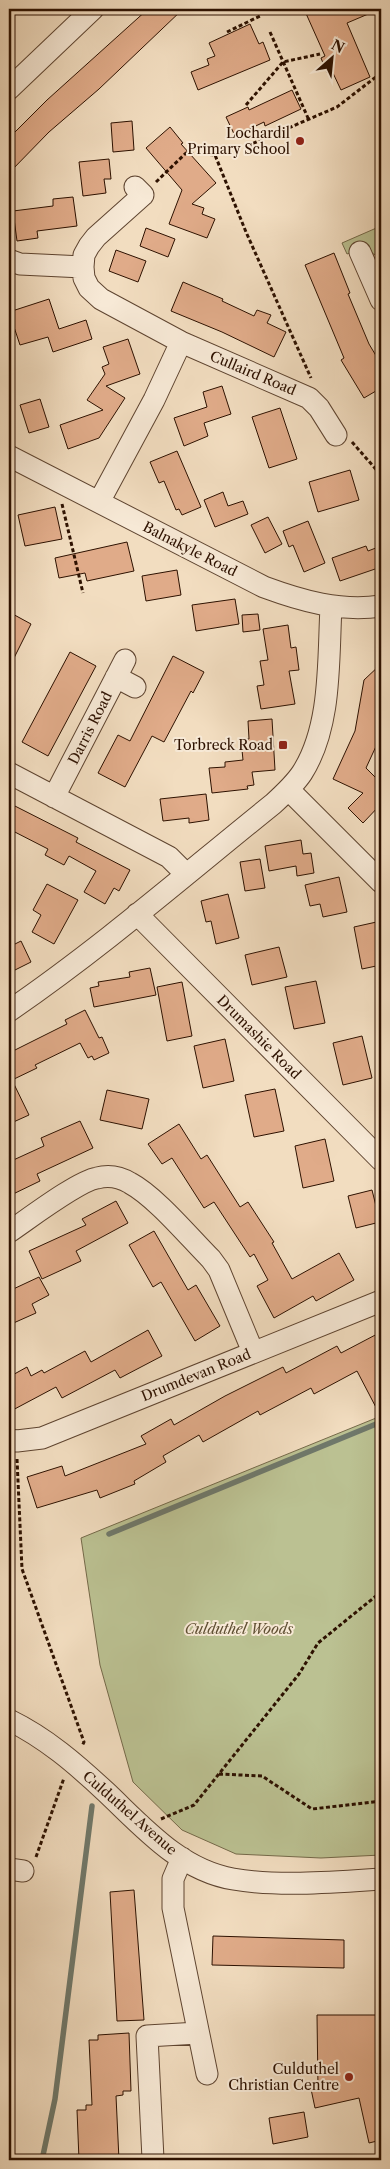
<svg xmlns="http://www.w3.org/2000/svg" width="390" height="2169" font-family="'Libre Caslon Text',serif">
<rect width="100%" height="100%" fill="#f2ddc0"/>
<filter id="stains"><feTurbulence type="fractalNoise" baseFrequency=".004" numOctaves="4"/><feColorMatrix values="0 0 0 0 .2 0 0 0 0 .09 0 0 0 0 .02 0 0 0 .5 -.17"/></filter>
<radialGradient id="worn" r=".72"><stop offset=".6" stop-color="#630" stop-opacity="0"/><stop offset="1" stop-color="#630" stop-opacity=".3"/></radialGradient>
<!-- green -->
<path fill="#bbc192" stroke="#746949" d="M381 226V256L373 254 368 246 347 254 342 243Z
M381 1416V1855L321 1858 236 1854 182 1830 133 1782 100 1665 81 1538Z"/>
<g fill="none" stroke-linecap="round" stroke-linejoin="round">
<!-- stream -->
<path stroke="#6f786a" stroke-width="5.5" d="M109 1534 381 1422
M42 2160 55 2099 92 1806"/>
</g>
<!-- building -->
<path fill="#e0ab89" stroke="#2d1100" d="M148 9H183L99 89 49 132 9 173V138L47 100Z
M304 9H380L347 23 370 77 341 90 332 71 327 73 321 58 325 56Z
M250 24 259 44 263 42 270 60 198 90 191 72 209 65 207 59 215 56 209 43Z
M292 90 301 109 265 126 264 122 235 136 226 117 248 107 249 110Z
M132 121 134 150 113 152 111 123Z
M170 127 183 143 181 144 216 183 192 204 204 208 202 214 215 219 207 238 169 224 182 190 146 148Z
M109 159 111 179H104L106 193 83 196 79 162Z
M73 197 77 226 37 231 38 238 17 241 13 211 53 206V199Z
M146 228 175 239 168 257 140 246Z
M116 250 146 261 138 282 109 271Z
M334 253 350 293 348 294 369 344 381 364V388L364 398 341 360 344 358 305 265Z
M183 282 223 299 222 301 254 316 257 310 271 315 267 323 286 332 274 357 222 332 171 311Z
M49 299 59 329 86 320 92 339 53 352 48 337 20 345 9 312Z
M128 339 140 374 106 386 125 398 99 438 68 449 60 425 103 410 87 400 105 374 102 367 109 364 103 347Z
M222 386 231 414 204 423 208 436 184 446 174 418 207 407 203 392Z
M40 399 49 427 29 433 20 405Z
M280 408 297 459 269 468 252 417Z
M177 451 201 507 182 515 179 509 176 510 164 481 159 483 150 462Z
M350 470 359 500 318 512 309 482Z
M223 492 228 506 243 501 248 514 215 527 204 500Z
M55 507 62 539 25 546 18 515Z
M268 517 282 544 265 553 251 525Z
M308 521 325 563 304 572 293 545 289 547 283 531Z
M127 542 134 571 87 581 85 573 59 578 55 558Z
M366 546 368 551 381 546V567L340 581 332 558Z
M177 570 181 595 146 601 142 576Z
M235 599 239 624 196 631 192 605Z
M9 612 31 624 9 668Z
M258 614 260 630 243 632 242 615Z
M288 625 291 648 296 647 299 670 289 671 295 704 261 709 257 686 264 685 260 661 268 660 263 629Z
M70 652 96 666 48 756 22 742Z
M173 656 204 672 193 693 191 691 164 742 152 736 125 787 98 773 118 735 130 741Z
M381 664V720L378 742 366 768 377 779 381 774V804L363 823 348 808 363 793 333 779 355 731 364 680Z
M272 719 275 770 252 772 254 785 247 786 248 789 212 793 209 768 225 767V762L243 760 241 740 249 739 248 721Z
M206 794 209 820 189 823V818L163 821 160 799Z
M9 803 78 838 76 842 130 870 119 891 114 888 105 904 84 892 96 871 69 856 64 865 45 855 48 849 9 829Z
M301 840 303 854 311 853 314 873 297 876 296 866 269 871 265 846Z
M260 859 265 888 245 891 240 862Z
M339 877 347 912 323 917 320 904 310 906 305 885Z
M47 884 78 900 54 944 32 932 41 915 33 910Z
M228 894 239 938 216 944 211 921 206 922 201 901Z
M381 921V965L362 969 354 927Z
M21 941 31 962 9 973V947Z
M279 947 287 977 252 985 245 955Z
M150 968 156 995 94 1007 90 988 99 986 98 982 130 977 129 972Z
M316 981 325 1023 294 1029 285 987Z
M182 982 192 1036 167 1041 157 987Z
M85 1010 99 1038 102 1037 109 1053 94 1060 92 1056 88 1058 80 1043 35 1065 37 1068 12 1080 29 1115 9 1124V1053L67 1024 65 1020Z
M362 1036 372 1078 343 1085 333 1043Z
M225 1039 234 1081 203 1088 194 1046Z
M275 1089 284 1131 254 1137 245 1095Z
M107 1090 149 1099 142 1129 100 1120Z
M80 1121 93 1148 37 1174 40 1181 9 1196V1162L44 1146 41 1138Z
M179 1124 201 1159 207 1155 240 1207 248 1202 274 1242 272 1243 292 1279 339 1253 354 1280 316 1301 313 1296 274 1318 257 1286 268 1280 254 1254 250 1257 214 1202 204 1208 172 1158 162 1164 148 1144Z
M325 1139 334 1181 303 1188 295 1146Z
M372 1190 380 1222 356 1228 348 1196Z
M116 1201 128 1223 76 1251 81 1261 42 1279 29 1251 86 1225 82 1219Z
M154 1231 188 1290 196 1285 220 1326 195 1341 161 1282 153 1287 129 1245Z
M39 1277 49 1295 32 1304 36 1313 9 1325V1291Z
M148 1330 162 1356 120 1378 115 1370 62 1398 56 1387 9 1412V1377L27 1367 31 1376 42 1370 44 1373 85 1351 91 1362Z
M381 1332V1417L357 1371 314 1394 311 1388 260 1415 258 1411 203 1442 199 1435 163 1456 166 1462 134 1481 135 1484 100 1498 97 1490 37 1508 27 1477 62 1466 65 1476 146 1444 141 1436 171 1419 174 1425 225 1396 283 1367 286 1373 337 1346 341 1353Z
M134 1890 144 2020 117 2021 110 1892Z
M213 1936 344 1940V1968L212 1965Z
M317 2015H381V2140L369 2143 359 2098 315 2108 311 2089 318 2088Z
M129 2033 131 2091H123V2095L116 2096 119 2160H79L77 2110H86V2105H92L89 2040H98V2035Z
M304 2112 308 2137 273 2144 269 2118Z"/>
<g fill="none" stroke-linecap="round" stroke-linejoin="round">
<defs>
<path id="minor" d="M9 89 93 9
M135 187 143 195 96 237 89 246 84 255 83 267 84 278 89 288 101 299 181 342 309 398 319 408 336 435
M360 252 381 300
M9 260 20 264 83 267
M9 456 264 587C302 601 340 612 381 606
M99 502 154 400 181 342
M116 677 135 687
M9 773 169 857 186 874
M289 790 381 882
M54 797 125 660
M137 914 381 1160
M9 1011C101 948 186 874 273 804 284 794 294 785 302 773 332 726 328 660 331 607
M9 1232C27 1220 78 1181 97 1178 108 1175 120 1177 130 1183 156 1197 189 1237 211 1259L219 1270 253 1352
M9 1440 17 1441 42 1438 381 1301
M9 1720C46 1738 76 1764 106 1792 143 1827 180 1870 233 1879 277 1887 336 1882 381 1879
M182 1858 173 1879V1908L207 2074
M9 1869 23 1871
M153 2159 147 2036 198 2033"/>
</defs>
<!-- minor casing -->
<use href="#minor" stroke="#5e4430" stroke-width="23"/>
<!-- path -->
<path stroke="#2d1100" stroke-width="3" stroke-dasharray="4 2.5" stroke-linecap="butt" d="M227 32 260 16
M270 32 308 118
M246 105 283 62 320 54
M247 146 337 107 381 73
M156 182 186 153 215 155 246 232 311 378
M352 442 381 475
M62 504 83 593
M17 1459 22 1569 84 1742 82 1746
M219 1774 262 1776 312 1809 381 1801
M161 1819 194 1805 299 1674 318 1643 381 1592
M36 1857 64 1778"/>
<!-- minor -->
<use href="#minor" stroke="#f7e9d6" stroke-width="21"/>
</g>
<!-- markers -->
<g fill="#8f2418" stroke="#f7e9d6" stroke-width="2">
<circle cx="300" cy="141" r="5"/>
<rect x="278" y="740" width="10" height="10" rx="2.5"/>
<circle cx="349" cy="2077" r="5"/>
</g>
<g text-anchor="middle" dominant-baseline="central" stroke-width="4" stroke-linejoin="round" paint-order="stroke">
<!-- poi labels -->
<g font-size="14" fill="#2d1100" stroke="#f7e9d6" text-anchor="end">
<text x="290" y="133">Lochardil<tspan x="290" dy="16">Primary School</tspan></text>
<text x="273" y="745">Torbreck Road</text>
<text x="339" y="2069">Culduthel<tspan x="339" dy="16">Christian Centre</tspan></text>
</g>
<!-- street labels -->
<g font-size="14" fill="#2d1100" stroke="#f7e9d6">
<text transform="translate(253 373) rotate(23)">Cullaird Road</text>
<text transform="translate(190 549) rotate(27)">Balnakyle Road</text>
<text transform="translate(90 728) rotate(-63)">Darris Road</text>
<text transform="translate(259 1037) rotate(45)">Drumashie Road</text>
<text transform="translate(196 1375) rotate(-22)">Drumdevan Road</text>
<text transform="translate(130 1813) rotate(41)">Culduthel Avenue</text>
</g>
<!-- park labels -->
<g font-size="14" font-style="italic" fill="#5f4f33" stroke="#f7e9d6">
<text x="239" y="1629">Culduthel Woods</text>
</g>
</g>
<!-- margin -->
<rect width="390" height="2169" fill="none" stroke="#f2ddc0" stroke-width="30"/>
<rect x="10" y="10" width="370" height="2149" fill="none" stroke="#2d1100" stroke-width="2.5"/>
<rect x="15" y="15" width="360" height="2139" fill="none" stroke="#2d1100"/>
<!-- north arrow -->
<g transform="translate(332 58) rotate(27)" stroke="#f7e9d6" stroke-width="4" paint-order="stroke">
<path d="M0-4L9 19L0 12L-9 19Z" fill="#2d1100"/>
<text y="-8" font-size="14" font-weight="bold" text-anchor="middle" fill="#2d1100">N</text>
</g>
<rect width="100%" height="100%" filter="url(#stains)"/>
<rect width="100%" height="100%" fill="url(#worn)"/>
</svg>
